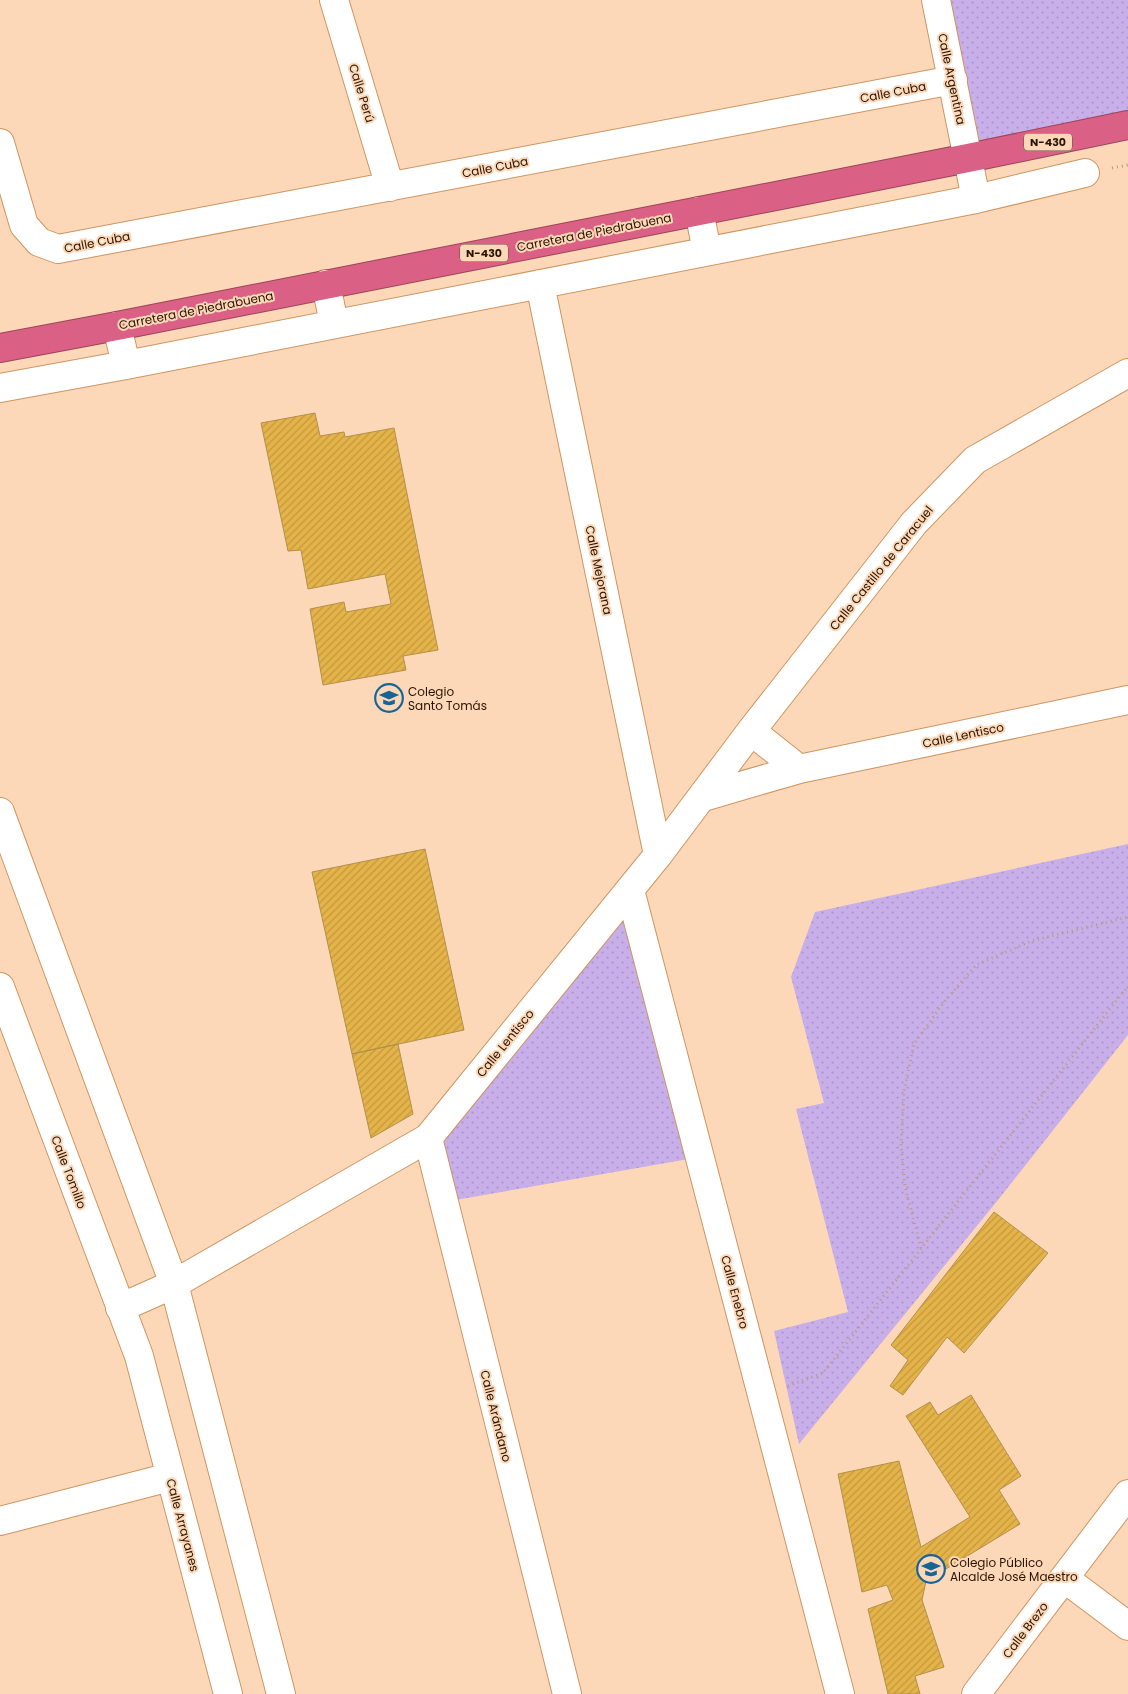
<svg xmlns="http://www.w3.org/2000/svg" width="1128" height="1694" font-family="Poppins,sans-serif">
<defs>
<pattern id="grass-dots" width="8" height="8" patternUnits="userSpaceOnUse" patternTransform="scale(1.25)"><rect width="8" height="8" fill="#c8afea"/><path d="M2 2h.1M6 6h.1" fill="none" stroke="#ac96c7" stroke-width="1.8" stroke-linecap="round"/></pattern>
<pattern id="building-hatch" width="6" height="6" patternUnits="userSpaceOnUse" patternTransform="scale(1.25)"><rect width="6" height="6" fill="#e4b349"/><path d="M-1 1l2-2M0 6l6-6M5 7l2-2" fill="none" stroke="#c4993e"/></pattern>
</defs>
<rect width="100%" height="100%" fill="#fcd8b9"/>
<!-- grass -->
<path fill="url(#grass-dots)" d="M935 0H1128V119L968 158Z
M1128 844V1035L998 1200 799 1444 774 1331 848 1312 796 1109 824 1103 791 977 815 912Z
M630 890 700 1157 444 1202 428 1138Z"/>
<!-- building -->
<path fill="url(#building-hatch)" stroke="#b2904b" d="M315 413 320 436 344 432 345 437 394 428 438 650 403 656 406 670 323 685 310 609 344 602 346 612 391 604 385 574 308 589 301 550 288 551 261 423Z
M425 849 464 1030 352 1054 312 872Z
M398 1044 413 1114 371 1138 352 1054Z
M994 1212 1048 1253 964 1353 947 1337 903 1395 890 1386 908 1360 891 1345Z
M971 1395 1021 1476 999 1490 1020 1524 926 1581 922 1600 944 1667 915 1676 920 1694H888L868 1609 893 1600 887 1585 862 1592 838 1474 899 1461 921 1547 970 1517 906 1416 930 1402 938 1415Z"/>
<g fill="none" stroke-linecap="round" stroke-linejoin="round">
<defs>
<path id="minor" d="M334 0 390 187
M936 0 976 199
M0 143 24 225 39 242 58 249 953 80
M699 211 707 251
M326 284 334 324
M540 284 658 855
M117 326 126 365
M0 388 126 365 976 199 1085 173
M751 731 799 769
M703 797 799 769 1128 700
M0 812 174 1284 281 1694
M630 890 840 1694
M0 987 139 1356 228 1694
M428 1138 567 1694
M120 1308 174 1284 428 1138 658 855 751 731 914 523 975 460 1128 373
M0 1521 170 1477
M1064 1578 1128 1626
M976 1694 1128 1494"/>
<path id="highway" d="M0 348 117 326 968 158 1128 125"/>
</defs>
<!-- minor casing -->
<use href="#minor" stroke="#ce9560" stroke-width="30"/>
<!-- highway casing -->
<use href="#highway" stroke="#9c4556" stroke-width="30"/>
<!-- path -->
<path stroke="#ba9a7f" stroke-width="3" stroke-dasharray="1 4" stroke-linecap="butt" d="M1112 168 1128 165
M921 1248 905 1187 901 1146 904 1091 914 1044 945 1001 976 965 1031 941 1128 917
M788 1386 823 1373 1128 986"/>
<!-- minor -->
<use href="#minor" stroke="#fff" stroke-width="28"/>
<!-- highway -->
<use href="#highway" stroke="#da6085" stroke-width="28"/>
</g>
<!-- icons -->
<defs>
<symbol id="school-ring" viewBox="-11 -11 22 22"><circle r="9.5" fill="#fcd8b9" stroke="#176497" stroke-width="1.5"/><path d="M0-5L7-2L0 1L-7-2ZM-4 1L0 2.5L4 1V4Q0 6-4 4Z" fill="#176497"/></symbol>
</defs>
<g fill-rule="evenodd">
<use href="#school-ring" x="373" y="682" width="32" height="32"/>
<use href="#school-ring" x="915" y="1553" width="32" height="32"/>
</g>
<g text-anchor="middle" dominant-baseline="central" stroke-width="4" stroke-linejoin="round" paint-order="stroke">
<!-- shield labels -->
<g fill="#fcd8b9" stroke="#684f38" stroke-width="1">
<rect x="1024" y="133.5" width="48" height="17" rx="4"/>
<rect x="460" y="244.5" width="48" height="17" rx="4"/>
</g>
<g font-size="11" font-weight="bold" fill="#291400">
<text x="1048" y="142">N-430</text>
<text x="484" y="253">N-430</text>
</g>
<!-- street labels -->
<g font-size="12" fill="#291400" stroke="#fcd8b9">
<text transform="translate(952 79) rotate(78)">Calle Argentina</text>
<text transform="translate(893 92) rotate(-11)">Calle Cuba</text>
<text transform="translate(362 93) rotate(73)">Calle Perú</text>
<text transform="translate(495 167) rotate(-11)">Calle Cuba</text>
<text transform="translate(594 232) rotate(-11)">Carretera de Piedrabuena</text>
<text transform="translate(97 242) rotate(-11)">Calle Cuba</text>
<text transform="translate(196 310) rotate(-11)">Carretera de Piedrabuena</text>
<text transform="translate(881 568) rotate(-51)">Calle Castillo de Caracuel</text>
<text transform="translate(599 570) rotate(78)">Calle Mejorana</text>
<text transform="translate(963 735) rotate(-12)">Calle Lentisco</text>
<text transform="translate(505 1043) rotate(-51)">Calle Lentisco</text>
<text transform="translate(69 1172) rotate(69)">Calle Tomillo</text>
<text transform="translate(735 1292) rotate(75)">Calle Enebro</text>
<text transform="translate(496 1416) rotate(76)">Calle Arándano</text>
<text transform="translate(183 1525) rotate(75)">Calle Arrayanes</text>
<text transform="translate(1025 1630) rotate(-53)">Calle Brezo</text>
</g>
<!-- poi labels -->
<g font-size="12" fill="#291400" stroke="#fcd8b9" text-anchor="start">
<text x="408" y="691">Colegio<tspan x="408" dy="14">Santo Tomás</tspan></text>
<text x="950" y="1562">Colegio Público<tspan x="950" dy="14">Alcalde José Maestro</tspan></text>
</g>
</g>
</svg>
